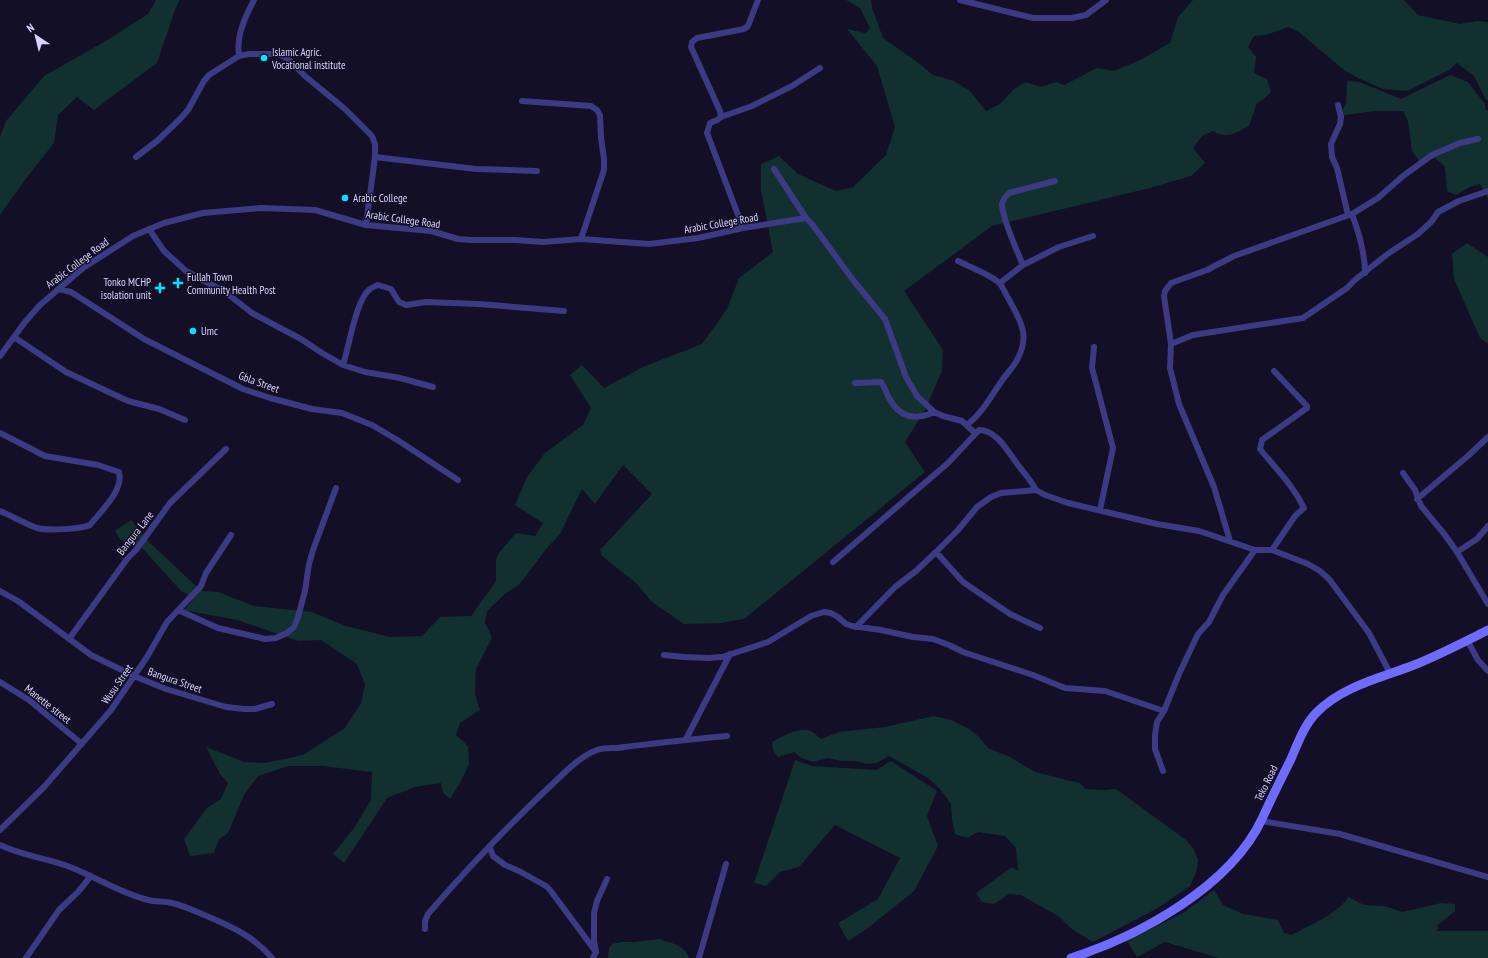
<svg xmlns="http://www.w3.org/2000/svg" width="1488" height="958" font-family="'PT Sans Narrow',sans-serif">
<rect width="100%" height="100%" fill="#130f26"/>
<!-- green -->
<path fill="#12302f" d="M156 0H180L176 7 157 63 94 110 77 97 58 115 54 143 25 180 0 215V137L6 121 44 76 104 42 148 14Z
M846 0H871L872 8 883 38 916 61 933 75 954 81 970 91 986 111 1000 104 1014 89 1026 82 1041 87 1056 82 1064 85 1097 68 1114 71 1140 60 1170 43 1178 17 1193 0H1404L1418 15 1460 24 1477 21 1488 22V101L1486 100 1474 76 1457 63 1449 70 1407 91 1383 89 1358 78 1344 70 1299 32 1288 27 1266 35 1254 36 1248 47 1256 57 1254 73 1267 79 1271 92 1264 99 1257 103 1249 126C1236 133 1227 140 1213 131L1202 136 1193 148 1205 163 1191 176 1150 188 992 226 904 291 943 350 942 371 925 410 905 442 925 472 744 619 721 623 684 624 652 602 636 583 602 556 600 550 652 494 623 465 595 504 582 489 560 534 547 548 519 585 507 592 487 611 485 622 492 638 476 669 475 694 480 710 460 723 456 735 468 746 469 764 460 783 450 799 443 793 441 783 415 787 387 798 344 863 333 854 354 828 371 800 372 772 323 766H288L258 776 244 795 228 833 219 839 214 853 190 856 184 839 207 808 221 799 228 783 220 774 206 747 244 762 265 763 303 755 345 728 361 703 365 685 357 664 321 640 298 641 237 620 184 610 193 600 191 596 181 591 143 549 121 540 115 531 131 520 148 541 197 587 203 591 218 592 254 606 312 612 346 626 390 637 422 636 440 617 471 616 496 581V560L498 554 516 533 535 536 543 523 515 505 527 477 545 453 583 425 591 408 570 375 582 365 604 388 643 367 702 344 727 309 739 278 773 252 761 190V164L779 156 798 174 836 191 853 187 886 155 895 127 877 66 847 29 865 33 870 28 860 8Z
M1450 75 1468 82 1485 104 1486 110 1488 111V199L1480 184 1470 187 1456 195 1447 191 1445 167 1436 158 1425 161H1419L1412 151 1408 121 1403 111H1374L1339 116 1346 104 1347 81 1360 82 1401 99Z
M1467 243 1488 257V344L1480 338 1454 279 1452 254Z
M934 716 951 720 969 729 979 737 988 748 1010 757 1035 772 1079 783 1086 789 1104 790 1116 789 1186 840 1193 848 1198 859 1197 870 1190 886 1156 909 1093 942 1073 930 1058 916 1021 895 1009 894 994 904 982 902 976 893 1012 867 1018 871 1016 848 1005 836 978 832 967 838 955 834 952 820 951 804 941 790 928 778 889 756 877 763 866 764 856 761H840L828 758 813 762 801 758 794 752 778 757 773 750 772 742C783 736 799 726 811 731 815 733 818 737 821 739L839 732 885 727Z
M795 760 812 766 876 770 891 761 937 791 927 816 938 846 914 891 868 928 848 941 838 923 878 899 900 858 835 825 799 867 780 872 766 886 754 883Z
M1214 890 1223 905 1243 914 1278 920 1284 933 1292 935C1308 926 1339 913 1348 897L1364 905 1385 906 1402 912 1441 903 1455 904V911L1438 925 1437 931H1488V958H1219L1165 942 1137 957 1127 941 1183 913Z
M659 939C671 943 685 945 689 958H608L609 948 612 944 621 942H635Z"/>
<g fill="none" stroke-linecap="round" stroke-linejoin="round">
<!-- street -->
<path stroke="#3d3a85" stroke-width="6" d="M960 0 1033 18H1072L1086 15 1106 0
M239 56C236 36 245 17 254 0
M522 101 591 106 597 110 600 115 601 138 604 159V170L581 239
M1338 105 1341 117 1340 124 1331 144 1332 157 1337 168 1348 215
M721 117 752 106 792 86 820 68
M136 157 157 141 180 119 188 110 204 81 209 75 239 56 249 54H278L287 58 305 76 345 109 372 136 375 144V157L366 225
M375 157 476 169 537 171
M774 169 806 218 812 224 853 280 885 319 906 377 917 396 934 412 943 416 962 421 975 433
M1352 214C1359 233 1365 252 1365 273
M743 228 707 133 710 123 717 120 721 117 720 111 691 47 692 42 697 38 744 29 748 26 758 0
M149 229 164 251 186 271 225 292 252 313 301 339 322 353 343 365 365 372 400 378 433 387
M958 261C968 266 991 275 998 282 1003 286 1005 293 1008 298 1020 320 1031 335 1017 360 1013 368 1006 374 1001 382 990 398 983 412 967 425
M1023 265C1017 251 1002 218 1002 204 1003 199 1006 196 1009 193L1055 181
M1000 283 1023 265 1059 247 1093 236
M59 289 71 292 82 299 144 339 243 389 270 398 312 409 342 413 372 425 399 441 458 480
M14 337 66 372 128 401 159 409 185 420
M1171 344 1164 296 1165 291 1171 283 1207 270 1234 256 1352 214 1378 198 1403 176 1432 155 1460 143 1478 139
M1094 347 1092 368 1113 448 1100 510
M0 356 25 322 40 305 83 268 133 236 164 223 203 213 261 208 315 210 366 225 431 231 458 239 471 240H515L543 242 581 239 649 244 698 238 743 228 806 218
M343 365C349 347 356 299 370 289 372 287 376 286 378 285L391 289 399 302 406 305 426 302 478 304 564 311
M855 383 881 382C885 387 886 393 889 398 899 417 915 421 934 412
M0 433 45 456 98 465 119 472C124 490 101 511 90 525 81 529 48 531 37 528 25 524 12 516 0 511
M1403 473 1415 490 1421 506 1445 535 1457 552 1488 604
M1417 499 1469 455 1488 437
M1230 541 1214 487 1179 404 1170 368 1171 344 1193 335 1303 318 1347 288 1356 279 1389 253 1418 234 1432 221 1438 212 1459 201 1488 191
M1272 550 1295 516 1304 508C1293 485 1276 469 1260 449L1262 440 1307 408V406L1274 371
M936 552 963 582 1010 614 1040 628
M1457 552 1477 539 1488 526
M833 562 948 463 979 430C997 430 1008 452 1018 465 1024 473 1031 480 1036 490
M0 591 18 601 91 655 134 676 166 689 226 707 244 709H255L272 704
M178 610 218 628 265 639 276 638 287 633 294 627 298 617 305 591 309 564 313 550 336 488
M856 627 895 587 916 571 936 552 958 530 977 507 991 497 1001 493 1036 490 1045 495 1068 503 1157 524 1199 531 1255 550H1272L1308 564 1320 571 1329 579 1369 633 1390 673
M69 639 127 559 136 550 170 503 226 449
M1467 640 1478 660 1488 671
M664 655 684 657 708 658 722 657 768 642 811 616 824 612 831 613 838 617 846 624 852 626 881 630 913 637 933 639 949 645 963 652 1033 675 1065 688 1105 691 1164 711
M0 682 29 700 82 744
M686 739 730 654
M1163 771 1155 749V735L1157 722 1164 711 1179 674 1198 634 1209 622 1223 595 1255 550
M1261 821 1340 834 1488 877
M0 830 44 787 111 710 147 657 167 622 201 586 206 573 231 535
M0 845C22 856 47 858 70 867 96 877 120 893 148 900 156 902 164 901 172 903 185 906 197 912 209 917 234 928 253 936 272 958
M490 848 493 856 505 865 519 871 546 886 550 890 596 952
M425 929V921L428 914C465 871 504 830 545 791 561 777 576 758 597 750 606 747 615 749 624 747 659 743 692 739 727 736
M26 958 59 910 78 892 91 876
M593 958 596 952 594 941V913L597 901 607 879
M699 958 726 864"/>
<!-- secondary -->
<path stroke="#6f6bff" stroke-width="9" d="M1071 958C1139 936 1230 887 1262 819 1271 799 1281 779 1291 759 1298 743 1304 725 1317 712 1343 686 1381 678 1414 665 1439 655 1464 642 1488 630"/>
</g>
<!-- markers -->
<g fill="#00e5ff" stroke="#130f26" stroke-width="1.5">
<circle cx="264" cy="58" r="4"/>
<circle cx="345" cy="198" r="4"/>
<path d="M176 277h4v4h4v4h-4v4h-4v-4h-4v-4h4z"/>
<path d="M158 282h4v4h4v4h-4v4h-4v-4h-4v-4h4z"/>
<circle cx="193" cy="331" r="4"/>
</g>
<g text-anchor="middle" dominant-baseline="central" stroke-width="3" stroke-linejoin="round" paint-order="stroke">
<!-- poi labels -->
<g font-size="11" fill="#d9d4ff" stroke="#130f26" text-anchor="start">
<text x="272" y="52">Islamic Agric.<tspan x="272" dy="13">Vocational institute</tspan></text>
<text x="353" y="198">Arabic College</text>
<text x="187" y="277">Fullah Town<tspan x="187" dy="13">Community Health Post</tspan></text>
<text x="151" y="282" text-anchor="end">Tonko MCHP<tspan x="151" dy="13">isolation unit</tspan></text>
<text x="201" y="331">Umc</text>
</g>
<!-- street labels -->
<g font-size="11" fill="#d9d4ff" stroke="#130f26">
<text transform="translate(403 219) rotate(8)">Arabic College Road</text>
<text transform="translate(721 223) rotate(-10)">Arabic College Road</text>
<text transform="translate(77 263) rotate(-37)">Arabic College Road</text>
<text transform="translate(259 382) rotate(20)">Gbla Street</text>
<text transform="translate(135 533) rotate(-52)">Bangura Lane</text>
<text transform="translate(175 680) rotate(19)">Bangura Street</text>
<text transform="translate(117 684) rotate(-55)">Wusu Street</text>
<text transform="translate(48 704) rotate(38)">Manette street</text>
<text transform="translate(1266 783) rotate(-64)">Teko Road</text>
</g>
</g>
<!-- north arrow -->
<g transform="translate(36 36) rotate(325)" stroke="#130f26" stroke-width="3" paint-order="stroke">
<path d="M0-3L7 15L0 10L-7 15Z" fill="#d9d4ff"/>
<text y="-6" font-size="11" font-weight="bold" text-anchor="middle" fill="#d9d4ff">N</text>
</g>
</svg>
